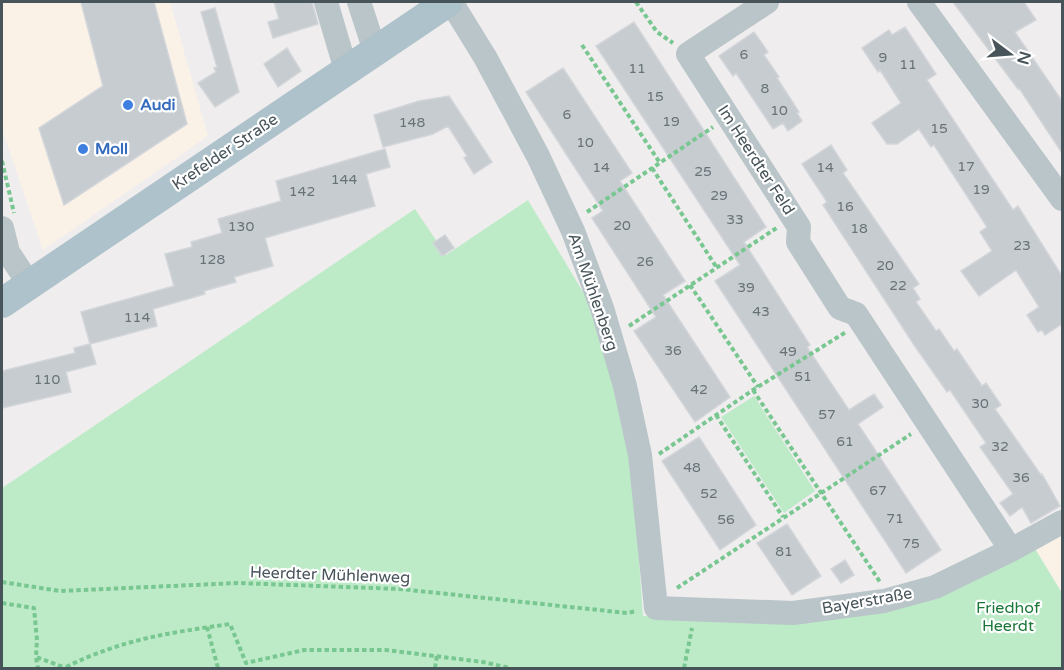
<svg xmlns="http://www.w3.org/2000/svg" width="1064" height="670" font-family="'Varela Round',sans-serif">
<rect width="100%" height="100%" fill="#f0edee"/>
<!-- commercial -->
<path fill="#faf1e7" d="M2 2H170L208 136 43 250 2 129Z
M1062 522V593L1034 547Z"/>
<!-- green -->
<path fill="#beebc7" d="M528 200 586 297 624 420 637 532 643 616 759 622 816 619 1034 547 1062 593V668H2V488L415 209 446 255Z
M754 396 815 491 784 513 721 417Z"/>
<!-- building -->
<path fill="#c7ccd0" stroke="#d2d5d9" stroke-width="1.5" d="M81 2H154L187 124 64 205 39 128 103 86Z
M274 2H312L318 24 273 38 268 22 279 19Z
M953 2H1024L1036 20 1015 32 1062 101V153L1019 88 1018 89Z
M215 8 239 92 215 107 198 83 216 72 214 68 217 67 201 12Z
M634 22 766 227 744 242 810 345 807 347 849 410 874 394 883 407 858 424 941 550 906 573 715 281 740 265 596 46Z
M905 27 936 74 927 80 1013 210 1018 206 1062 276V324L1045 335 1042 330 1038 332 1027 315 1039 307 1016 270 979 296 961 271 992 251 980 232 987 227 934 145 931 147 919 129 897 144H887L872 123 901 103 880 70 878 72 862 48 889 30 892 35Z
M754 32 768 52 764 55 779 77 777 78 799 112 797 113 802 121 788 131 783 123 773 129 736 73 733 76 719 56Z
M287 48 301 71 278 87 264 64Z
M563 68 632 173 620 181 685 281 663 295 730 397 695 422 634 331 656 317 592 218 603 211 526 92Z
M449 96 492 162 474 174 464 158 467 156 448 126 433 134 383 147 374 115 419 101Z
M831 145 847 170 843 173 919 284 913 288 920 299 916 302 936 331 939 329 954 351 957 349 982 386 986 383 1001 405 995 409 1041 475 1042 474 1060 506 1031 523 1022 507 1010 516 1000 503 1013 494 980 447 986 443 950 390 947 392 914 345 823 205 827 202 802 164Z
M385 149 390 167 366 174 375 206 265 238 273 266 234 277 236 282 204 291 205 294 153 309 157 326 90 344 81 312 174 286 165 254 192 247 191 242 222 233 218 219 281 201 276 181Z
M445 235 454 248 442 256 433 243Z
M90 344 96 364 66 372 71 392 2 408V371L75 353 74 348Z
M699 437 756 525 720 550 662 461Z
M787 524 821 576 792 595 757 543Z
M845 560 854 575 841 583 831 569Z"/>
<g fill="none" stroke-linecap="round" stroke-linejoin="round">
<!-- path -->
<path stroke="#78c791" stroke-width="4" stroke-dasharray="4.5 3" stroke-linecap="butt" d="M636 2 657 32 673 43
M582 45 660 163
M2 161 14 213
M652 168 717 268
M587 212 713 127
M690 285 758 387
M629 326 778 227
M753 390 880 582
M716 415 783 517
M659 454 753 390 846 332
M2 582 60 591 238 583 400 589 627 613 637 611
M677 588 911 434
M2 603 34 608 37 640 36 657 66 668
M207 627 218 668
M36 658 38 668
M66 667C123 639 168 633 230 624L246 663 304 650H386L483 662 510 668
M435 668 437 655
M684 668 692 628"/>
<!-- minor -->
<path stroke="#b9c5c9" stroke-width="24" d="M326 2 346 70
M359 2 375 51
M451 2 485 57 538 156 573 231 602 308 625 386 640 455 656 608 793 613 884 601 935 587 1011 550 1062 522
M767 2 688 54 799 227 798 242 840 308 856 314 1011 550
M919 2 1062 199
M2 228 8 252 29 284"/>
<!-- major -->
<path stroke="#aec2cb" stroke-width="30" d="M2 303 448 2"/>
</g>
<!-- markers -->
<g fill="#3f7fe0" stroke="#fff" stroke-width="2">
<circle cx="128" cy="105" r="6"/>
<circle cx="83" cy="149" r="6"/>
</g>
<g text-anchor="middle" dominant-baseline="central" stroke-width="4.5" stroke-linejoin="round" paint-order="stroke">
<!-- number labels -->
<g font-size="14" fill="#677277">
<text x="744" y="54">6</text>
<text x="883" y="57">9</text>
<text x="908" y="64">11</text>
<text x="637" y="68">11</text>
<text x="765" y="88">8</text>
<text x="655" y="96">15</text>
<text x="779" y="110">10</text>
<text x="567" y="114">6</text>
<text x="671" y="121">19</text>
<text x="412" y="122">148</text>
<text x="939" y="128">15</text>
<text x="585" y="142">10</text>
<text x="966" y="166">17</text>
<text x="601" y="167">14</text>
<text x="825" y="167">14</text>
<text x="703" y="171">25</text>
<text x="344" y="179">144</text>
<text x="981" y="189">19</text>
<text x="302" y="191">142</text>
<text x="719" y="195">29</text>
<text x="845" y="206">16</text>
<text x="735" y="219">33</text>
<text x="622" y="225">20</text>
<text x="241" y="226">130</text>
<text x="859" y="228">18</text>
<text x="1022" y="245">23</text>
<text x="212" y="259">128</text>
<text x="645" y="261">26</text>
<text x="885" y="265">20</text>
<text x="898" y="285">22</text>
<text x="746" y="287">39</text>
<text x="761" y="311">43</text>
<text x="137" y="317">114</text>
<text x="673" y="350">36</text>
<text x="788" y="351">49</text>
<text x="803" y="376">51</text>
<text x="47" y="379">110</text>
<text x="699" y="389">42</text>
<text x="980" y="403">30</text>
<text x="827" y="414">57</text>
<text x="845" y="441">61</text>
<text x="1000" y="446">32</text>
<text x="692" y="467">48</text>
<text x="1021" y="477">36</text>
<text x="878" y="490">67</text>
<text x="709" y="493">52</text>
<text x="895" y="518">71</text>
<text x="726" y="519">56</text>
<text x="911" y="543">75</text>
<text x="784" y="551">81</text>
</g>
<!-- shop labels -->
<g font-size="16" font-weight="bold" fill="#366cbe" stroke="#fff" text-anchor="start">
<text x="140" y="105">Audi</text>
<text x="95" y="149">Moll</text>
</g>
<!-- street labels -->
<g font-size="16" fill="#475459" stroke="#fff">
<text transform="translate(225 152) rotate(-34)">Krefelder Straße</text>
<text transform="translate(756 160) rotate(57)">Im Heerdter Feld</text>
<text transform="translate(593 292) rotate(71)">Am Mühlenberg</text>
<text transform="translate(330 575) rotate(2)">Heerdter Mühlenweg</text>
<text transform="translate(867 601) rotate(-10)">Bayerstraße</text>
</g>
<!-- park labels -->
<g font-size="16" fill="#1c7638" stroke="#fff">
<text x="1008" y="608">Friedhof<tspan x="1008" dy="18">Heerdt</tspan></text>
</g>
</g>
<!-- border -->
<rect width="1064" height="670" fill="none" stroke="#475459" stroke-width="6"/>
<!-- north arrow -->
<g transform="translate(1010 54) rotate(106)" stroke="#ffffff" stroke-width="4.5" paint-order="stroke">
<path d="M0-4.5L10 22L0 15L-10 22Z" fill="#475459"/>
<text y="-9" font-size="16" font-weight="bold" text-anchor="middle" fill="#475459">N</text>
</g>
</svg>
